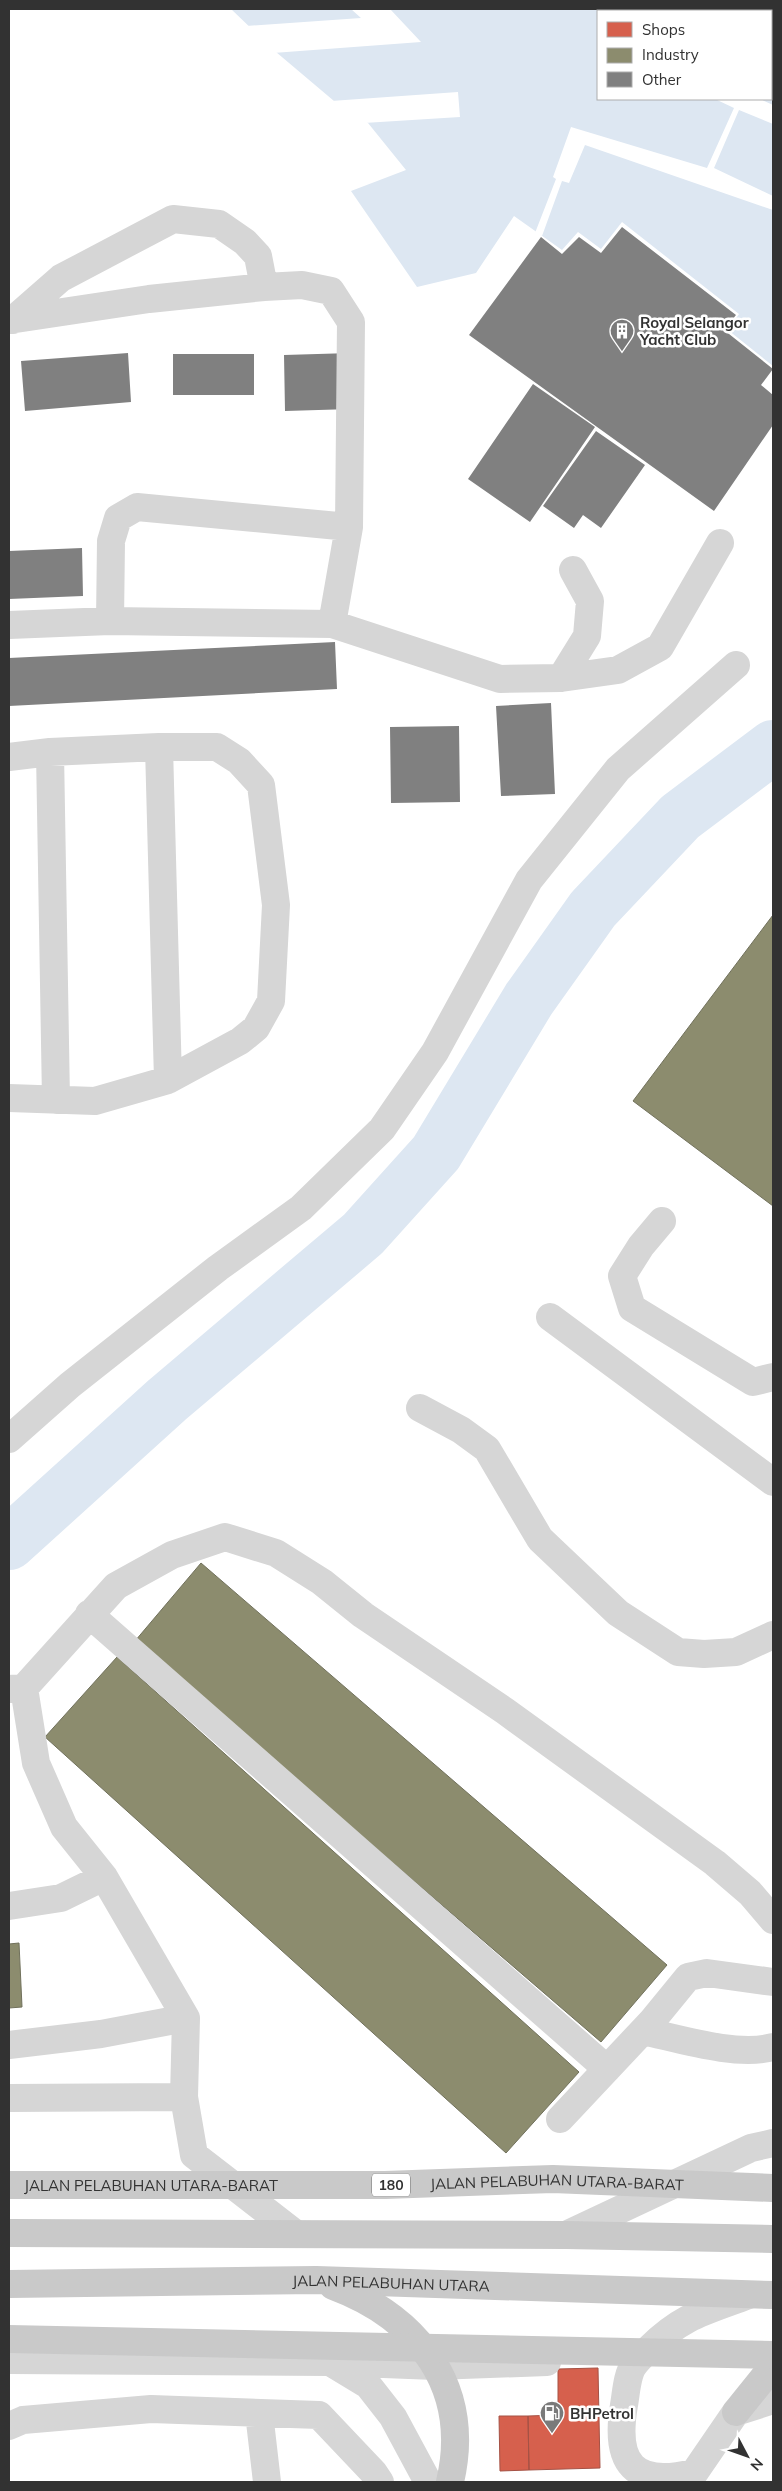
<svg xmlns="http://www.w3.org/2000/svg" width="782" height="2491" font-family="Mulish,sans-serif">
<rect width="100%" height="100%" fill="#fff"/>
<!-- water -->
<path fill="#dde7f2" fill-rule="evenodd" d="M231 9H773V366L728 330 739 314 622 222 601 249 578 232 562 250 514 216 476 273 417 287 351 191 406 170 368 123 334 101 276 52ZM598 11H771V99H598Z"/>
<!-- pier -->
<path fill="#fff" d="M351 9H390L421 42 273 53 246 26 361 18Z
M458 92 460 117 364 123 331 101Z
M715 99H760L773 105V124L739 110 714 168 773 196V210L585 145 569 183 562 181 542 236 535 233 556 179 553 177 571 127 707 168 734 108Z"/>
<!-- shops -->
<path fill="#d6604d" stroke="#a55245" d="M598 2368 600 2468 529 2470 528 2416 558 2415V2369Z
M499 2416H528L529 2470 500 2471Z"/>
<!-- industry -->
<path fill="#8c8c6e" stroke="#71715c" d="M773 915V1206L633 1101Z
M201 1563 667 1965 601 2042 135 1641Z
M117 1657 579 2072 506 2153 45 1737Z
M19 1943 22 2007 9 2008V1944Z"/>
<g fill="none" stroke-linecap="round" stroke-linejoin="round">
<!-- river -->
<path stroke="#dde7f2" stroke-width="54" d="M9 1543 167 1400 363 1234 436 1153 529 999 593 909 680 817 773 747"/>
</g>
<!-- building -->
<path fill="#808080" d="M622 227 736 315 724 330 773 369 761 385 773 395V425L714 511 469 335 541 237 562 254 579 237 601 253Z
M128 353 131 402 25 411 21 361Z
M351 353 352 409 285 411 284 355Z
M173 354H254V395H173Z
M533 384 595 427 530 522 468 479Z
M596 431 645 465 601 528 583 515 574 528 543 506Z
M82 548 83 596 9 599V551Z
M335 642 337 689 9 706V658Z
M551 703 555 794 501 796 496 706Z
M459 726 460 802 391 803 390 727Z"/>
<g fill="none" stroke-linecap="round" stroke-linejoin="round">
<!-- minor -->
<path stroke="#d6d6d6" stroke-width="28" d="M9 320 149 299 264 287 302 285 331 291 351 322 349 527 332 624 500 679 561 678 618 670 660 647 720 543
M13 320 61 278 173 219 219 224 245 242 258 256 264 287
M332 624 110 621 111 541 118 518 137 507 349 527
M9 625 110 621
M561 678 587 636 590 601 573 570
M159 747H217L239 761 261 785 276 905 271 1001 256 1028 240 1041 168 1080
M50 752 56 1100
M9 757 50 752 159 747 168 1080 95 1101 9 1098
M662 1221 641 1246 622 1276 632 1308 753 1382 773 1377
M550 1317 773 1482
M420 1408 461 1430 487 1449 540 1539 618 1613 678 1652 704 1654 736 1652 773 1635
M9 1439 70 1385 218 1268 301 1208 382 1129 435 1052 529 880 618 769 736 665
M89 1614 607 2069
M24 1688 36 1763 64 1827 104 1877 186 2018 184 2097
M9 1689 24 1688 116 1586 172 1555 225 1537 276 1553 322 1582 363 1615 505 1711 715 1863 750 1893 773 1920
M9 1906 61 1898 104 1877
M643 2031C680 2039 737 2057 773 2047
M9 2045 101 2034 186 2018
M9 2098 184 2097 194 2155 296 2234
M560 2119 652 2021 688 1977 707 1973 773 1982
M566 2235 751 2148 773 2143
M9 2360 330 2362 368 2385 393 2417 428 2482
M332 2362 435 2366 547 2362
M259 2413 267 2482
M9 2426 23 2420 151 2409 319 2415 374 2473 380 2482
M693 2473C634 2487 614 2464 624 2405 626 2394 627 2374 634 2365 638 2359 645 2353 650 2348 683 2315 707 2311 749 2295
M688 2482 736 2412 773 2400"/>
<!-- major -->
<g stroke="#c9c9c9" stroke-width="28">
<path d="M9 2233 566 2235 773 2239"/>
<path id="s1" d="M9 2284 316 2280 773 2295"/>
<path d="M333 2286C419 2318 472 2388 450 2482"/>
<path d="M736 2412 773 2366"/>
</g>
<!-- major-bridge -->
<g stroke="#c9c9c9" stroke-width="28">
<path id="s2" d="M9 2185H385L553 2179 773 2188"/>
<path d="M9 2339 773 2355"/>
</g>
</g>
<!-- icons -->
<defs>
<symbol id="building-pin" viewBox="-11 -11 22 30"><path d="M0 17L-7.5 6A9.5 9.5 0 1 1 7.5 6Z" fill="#7a7a7a" stroke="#fff"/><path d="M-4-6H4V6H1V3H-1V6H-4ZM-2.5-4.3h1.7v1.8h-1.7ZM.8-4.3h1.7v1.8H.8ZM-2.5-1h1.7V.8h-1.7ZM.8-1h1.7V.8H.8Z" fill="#fff"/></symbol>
<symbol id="fuel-pin" viewBox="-11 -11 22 30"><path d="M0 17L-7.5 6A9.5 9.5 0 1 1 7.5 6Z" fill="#7a7a7a" stroke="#fff"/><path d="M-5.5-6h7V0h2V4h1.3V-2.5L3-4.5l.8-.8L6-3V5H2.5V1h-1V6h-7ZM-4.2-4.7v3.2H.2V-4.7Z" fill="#fff"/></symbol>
</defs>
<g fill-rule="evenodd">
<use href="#building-pin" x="608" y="317" width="28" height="38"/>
<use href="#fuel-pin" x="538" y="2399" width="28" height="38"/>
</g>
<g text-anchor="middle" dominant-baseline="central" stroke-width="5" stroke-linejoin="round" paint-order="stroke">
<!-- shield labels -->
<rect fill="#fff" stroke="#707070" stroke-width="1" x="372" y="2173.5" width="38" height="23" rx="4"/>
<g font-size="14" font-weight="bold" fill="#323232">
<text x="391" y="2185">180</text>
</g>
<!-- poi labels -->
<g font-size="15" font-weight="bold" fill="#323232" stroke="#fff" text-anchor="start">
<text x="640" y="322">Royal Selangor<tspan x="640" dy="17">Yacht Club</tspan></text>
<text x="570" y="2413">BHPetrol</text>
</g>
<!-- street labels -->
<g font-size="15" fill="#323232" stroke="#fff">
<text stroke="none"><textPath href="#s2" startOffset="548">JALAN PELABUHAN UTARA-BARAT</textPath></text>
<text stroke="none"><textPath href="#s2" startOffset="142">JALAN PELABUHAN UTARA-BARAT</textPath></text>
<text stroke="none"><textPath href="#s1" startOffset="382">JALAN PELABUHAN UTARA</textPath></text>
</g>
</g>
<!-- border -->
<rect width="782" height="2491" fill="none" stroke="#323232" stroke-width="20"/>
<!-- legend -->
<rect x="597" y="10" width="175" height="90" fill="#ffffff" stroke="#adadad"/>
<rect x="607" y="22" width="25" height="15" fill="#d6604d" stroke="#adadad"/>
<text x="642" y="35" font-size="15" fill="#323232">Shops</text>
<rect x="607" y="48" width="25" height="15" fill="#8c8c6e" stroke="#adadad"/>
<text x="642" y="60" font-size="15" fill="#323232">Industry</text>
<rect x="607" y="72" width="25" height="15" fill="#808080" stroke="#adadad"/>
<text x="642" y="85" font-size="15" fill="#323232">Other</text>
<!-- north arrow -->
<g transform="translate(747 2456) rotate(131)" stroke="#ffffff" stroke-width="4" paint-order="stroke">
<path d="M0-4L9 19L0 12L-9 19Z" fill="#323232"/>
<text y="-8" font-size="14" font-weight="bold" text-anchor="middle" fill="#323232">N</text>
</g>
</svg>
